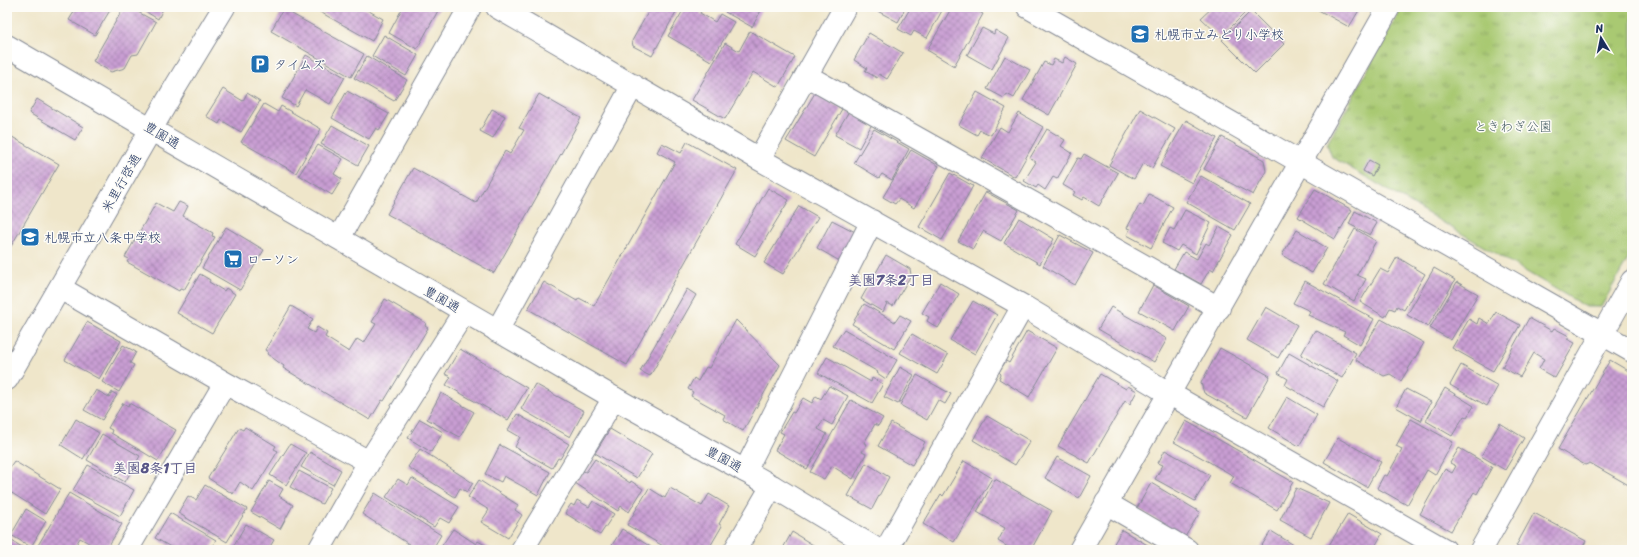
<svg xmlns="http://www.w3.org/2000/svg" width="1639" height="557" font-family="Sriracha,'Klee One',sans-serif">
<defs>
<pattern id="grass-tufts" width="24" height="20" patternUnits="userSpaceOnUse"><rect width="24" height="20" fill="#a9c972"/><path d="M3 7l-1-3M5 7V3M7 7l1-3M15 17l-1-3M17 17v-4M19 17l1-3" fill="none" stroke="#89a461"/></pattern>
<pattern id="building-cross-hatch" width="8" height="8" patternUnits="userSpaceOnUse"><rect width="8" height="8" fill="#c99ed3"/><path d="M0 0l8 8M0 8l8-8" fill="none" stroke="#a281ae"/></pattern>
</defs>
<rect width="100%" height="100%" fill="#fdfcf7"/>
<filter id="ink" filterUnits="userSpaceOnUse"><feTurbulence type="fractalNoise" baseFrequency=".025" numOctaves="2"/><feDisplacementMap in="SourceGraphic" scale="8" xChannelSelector="R" yChannelSelector="G"/><feConvolveMatrix kernelMatrix="1 2 1 2 8 2 1 2 1" color-interpolation-filters="sRGB"/></filter>
<filter id="wash" filterUnits="userSpaceOnUse"><feTurbulence type="fractalNoise" baseFrequency=".012" numOctaves="4" result="noise"/><feDisplacementMap in="SourceGraphic" scale="16" xChannelSelector="R" yChannelSelector="G"/><feGaussianBlur stdDeviation="0.9" result="paint"/><feColorMatrix in="noise" values="0 0 0 0 0 0 0 0 0 0 0 0 0 0 0 0 0 1.4 0 .05"/><feComposite in="paint" operator="in"/></filter>
<g filter="url(#wash)">
<rect width="100%" height="100%" fill="#efe6ca"/>
<!-- grass -->
<path fill="url(#grass-tufts)" stroke="#627c68" d="M1402 7H1632V252L1601 307H1586L1332 157 1327 144Z"/>
<g id="blocks">
<!-- building -->
<path fill="url(#building-cross-hatch)" d="M77 7H112L95 35 69 20Z
M124 7H129L156 22 138 54 132 55 125 68 111 72 93 61Z
M138 7H164L158 19Z
M311 7H362L383 19 372 41Z
M403 7H440L417 49 389 33Z
M651 7H671L677 10 652 56 633 46 632 41Z
M685 7H703L700 13 715 22 720 14 734 22 711 61 668 36Z
M728 7H763L752 27 725 12Z
M870 7H906L898 22Z
M911 7H944L927 38 914 31 911 36 898 29Z
M952 7H970L983 14 954 66 927 50Z
M1213 7H1247L1249 9 1221 37 1201 18Z
M1313 7H1361L1349 27Z
M283 9 364 54 351 77 271 31Z
M1251 11 1284 44 1255 73 1222 40Z
M982 28 994 34 995 30 1009 38 992 69 967 55Z
M750 31 795 57 778 87 753 72 725 119 692 100 725 43 739 51Z
M869 33 903 53 887 79 879 74 877 78 865 71 867 68 854 60Z
M384 35 418 55 406 76 372 56Z
M306 55 345 77 330 104 305 90 296 106 282 98Z
M367 56 407 80 394 101 354 78Z
M1005 56 1030 70 1014 98 1007 94 1004 98 987 89Z
M1065 57 1077 64 1049 115 1023 100 1044 62 1051 65 1054 59 1062 63Z
M223 89 243 101 247 93 260 101 241 132 221 120 219 124 206 116Z
M347 91 389 114 379 130 376 128 369 139 332 118Z
M977 92 1006 108 991 135 980 130 977 135 959 125Z
M815 93 842 109 814 157 786 141Z
M539 94 581 118 494 273 387 214 413 168 476 203 505 151 510 154 524 130 519 128Z
M37 99 83 127 75 140 29 113Z
M264 104 278 112 281 106 321 129 296 173 241 142Z
M492 109 505 116 493 138 480 131Z
M1140 109 1175 129 1152 168 1143 163 1134 179 1109 165Z
M849 111 872 124 859 148 835 135Z
M1019 113 1043 127 1015 177 982 158 1000 127 1008 132Z
M1186 120 1217 138 1192 183 1160 166Z
M332 125 369 146 358 165 321 144Z
M874 129 909 149 892 180 882 174 879 178 854 163Z
M1047 129 1065 140 1061 146 1072 153 1057 179 1053 177 1045 190 1038 185 1036 188 1024 181 1036 162 1030 158Z
M7 134 59 164 7 253Z
M1222 137 1264 160 1266 171 1253 195 1204 169Z
M687 142 737 170 627 365 528 309 544 282 577 301 579 298 594 306 675 162 657 152 662 143 681 153Z
M318 145 343 159 334 174 342 179 332 195 299 175Z
M911 150 939 166 914 208 899 199 895 204 883 197Z
M1084 154 1118 173 1099 206 1084 197 1082 200 1073 195 1075 192 1063 185 1078 158 1081 159Z
M1369 160 1378 165 1372 176 1363 171Z
M950 173 973 186 942 240 919 227Z
M1201 176 1250 204 1235 230 1186 202Z
M768 188 789 200 755 256 735 244Z
M1315 189 1352 210 1335 239 1298 217Z
M986 192 1019 210 1001 241 983 231 973 249 958 241Z
M1149 194 1173 207 1151 248 1127 235 1130 229 1127 228 1140 204 1143 206Z
M179 202 188 206 183 216 213 233 212 236 215 237 184 290 180 289 179 291 127 262 129 259 125 257 156 203 173 212Z
M799 206 818 217 783 274 764 263Z
M1185 210 1211 223 1196 254 1181 245 1177 251 1162 243 1170 228 1174 230Z
M1355 211 1377 223 1370 235 1349 224Z
M1019 218 1054 239 1040 264 1004 243Z
M832 220 859 234 843 263 817 248Z
M226 227 264 250 240 290 202 268Z
M1219 227 1233 235 1213 271 1210 269 1201 284 1174 269 1184 252 1197 259 1206 243 1209 245Z
M1355 229 1376 241 1357 275 1366 279 1354 301 1324 284Z
M1297 230 1327 248 1312 273 1282 255Z
M1060 235 1093 253 1075 285 1043 266Z
M886 255 910 269 911 275 893 306 887 303 883 312 861 299Z
M1397 257 1425 274 1404 310 1397 306 1395 310 1390 308 1385 317 1360 302 1380 269 1388 273Z
M1434 268 1455 280 1428 327 1407 315Z
M200 274 210 280 209 282 224 291 226 288 235 294 212 333 177 313Z
M1305 281 1374 319 1360 345 1343 335 1345 332 1308 315 1310 311 1293 303Z
M940 282 959 294 938 328 927 321 929 317 922 313Z
M1457 282 1478 294 1451 340 1430 328Z
M1153 285 1189 306 1175 331 1139 311Z
M687 289 696 295 650 376 640 371Z
M385 299 426 323 425 326 428 328 384 401 382 400 370 420 283 368 284 366 267 354 268 352 265 350 291 306 313 319 307 329 314 333 317 327 327 333 325 337 349 352 357 339 364 343 376 324 372 322Z
M973 301 997 315 975 354 950 340Z
M864 304 895 322 900 315 911 321 894 349 852 324Z
M1111 307 1167 339 1154 362 1098 329Z
M1266 307 1297 325 1278 358 1247 340Z
M1496 312 1520 325 1493 371 1452 348 1469 319 1477 324 1479 318 1489 324Z
M1529 318 1552 331 1554 328 1569 336 1567 339 1575 343 1555 378 1539 369 1544 359 1534 353 1520 377 1502 367Z
M1381 319 1424 343 1401 381 1390 374 1384 376 1356 360Z
M736 320 780 365 743 431 723 419 725 415 691 396 693 392 688 389 694 378 698 381 706 367 709 368Z
M87 322 121 341 99 379 65 360Z
M844 329 897 360 886 379 877 373 878 372 833 346Z
M1315 330 1356 353 1342 378 1301 355Z
M1027 331 1057 348 1029 397 999 379 1001 374 999 372 1006 361 1009 363Z
M912 334 948 355 937 374 900 353Z
M123 345 136 352 130 363 134 365 119 392 102 382Z
M1220 348 1270 376 1247 417 1204 393 1201 383Z
M460 349 527 388 508 420 446 385 451 377 445 374Z
M1289 353 1338 381 1323 407 1285 385 1288 379 1278 373Z
M827 357 871 382 872 378 883 384 872 403 818 373Z
M1610 360 1632 373V487L1590 463 1585 465 1558 449Z
M1461 365 1498 386 1487 406 1450 385Z
M900 367 914 375 898 404 884 397Z
M1100 374 1126 389 1128 386 1137 391 1130 404 1125 401 1089 463 1058 446Z
M917 375 951 394 945 404 938 400 927 420 900 405Z
M535 384 584 411 570 437 521 409Z
M829 386 848 396 832 425 823 420 818 429 827 434 807 469 775 450 784 434 780 432 792 412 794 413 803 398 812 403 816 396 821 399Z
M1445 388 1474 406 1467 417 1464 416 1452 436 1426 421Z
M1406 389 1431 402 1421 421 1396 407Z
M96 390 109 397 112 392 117 395 102 420 84 410Z
M441 393 474 412 460 437 427 419Z
M1287 397 1317 415 1299 446 1269 428Z
M851 400 883 418 878 426 875 424 864 443 867 444 862 452 866 454 853 479 832 466 824 479 810 472Z
M123 403 128 406 129 403 176 430 158 461 111 433 112 430 108 428Z
M517 414 569 444 560 459 558 458 552 468 515 447 520 437 508 430Z
M987 416 1030 441 1015 465 973 440Z
M76 419 99 433 83 459 61 445Z
M420 419 443 432 431 452 408 438Z
M1411 419 1453 442 1435 475 1427 470 1407 505 1377 488 1384 475 1387 476 1402 449 1396 446Z
M1186 421 1293 482 1277 510 1230 483 1234 476 1174 442Z
M891 423 925 442 912 465 878 446Z
M1500 423 1524 438 1505 470 1481 456Z
M245 427 276 446 274 449 278 451 253 491 240 482 233 494 208 478 239 428 243 430Z
M610 429 652 454 637 478 595 453Z
M102 434 140 456 125 482 87 460Z
M1338 438 1381 462 1367 487 1324 462Z
M290 444 306 453 286 485 270 475Z
M500 445 550 472 538 495 504 476 501 482 485 474Z
M1459 448 1492 467 1477 494 1474 492 1451 531 1420 514 1445 469 1452 473 1456 466 1450 463Z
M420 449 473 483 467 492 460 488 455 497 408 467Z
M1165 450 1210 475 1195 501 1155 479 1163 465 1158 463Z
M310 452 341 470 333 485 301 467Z
M1057 457 1091 476 1079 498 1045 478Z
M595 459 630 483 631 481 643 489 629 512 621 506 618 511 575 483 583 471 586 472Z
M14 461 60 489 45 514 7 490V471Z
M964 461 992 478 954 542 923 524 941 494 943 496Z
M866 463 889 477 872 509 848 496Z
M88 465 134 490 120 516 73 490Z
M299 471 331 488 322 504 290 487Z
M412 478 459 507 449 523 440 518 434 527 386 497 398 479 408 485Z
M995 479 1052 511 1031 550H1013L998 541 1005 528 977 512Z
M479 480 518 505 515 510 522 515 508 538 481 522 489 510 468 497Z
M269 481 283 489 279 496 293 505 280 529 251 512Z
M1151 483 1200 512 1185 537 1137 508Z
M205 485 247 509 227 542 178 513 188 496 196 500Z
M649 488 665 498 670 488 702 506 709 494 729 506 719 524 722 526 708 550H670L627 525Z
M1296 488 1329 503 1311 537 1280 520Z
M69 493 122 524 106 550H101L80 538 73 550H42L37 547Z
M375 493 441 535 432 550H418L362 514Z
M577 500 589 507 593 501 614 514 600 535 565 513 571 504 574 506Z
M26 509 46 521 31 547 11 535Z
M170 513 216 540 210 550H176L155 538Z
M1534 513 1586 541 1581 550H1524L1516 546Z
M1348 514 1382 534 1373 550 1367 548 1366 550H1326Z
M246 524 274 540 268 550H231Z
M453 529 476 544 478 541 493 550H439Z
M622 529 651 547 650 550H609Z
M1122 530 1156 550H1110Z
M1271 531 1302 550H1259Z
M792 532 818 548 817 550H782Z
M7 538 22 547 20 550H7Z"/>
</g>
</g>
<g filter="url(#ink)">
<use href="#blocks" fill-opacity="0" stroke="#858a94" stroke-width="1"/>
<g fill="none" stroke-linecap="round" stroke-linejoin="round">
<defs>
<path id="minor" d="M497 7 759 159 1023 306 1170 394 1445 550
M1028 7 1632 351
M807 76 1219 308
M759 159 845 7
M339 238 470 7
M60 288 225 383 369 462
M497 331 633 85
M745 471 872 221
M1106 503 1187 550
M127 550 225 383
M319 550 369 462 464 312
M522 550 614 398
M735 550 772 486
M886 550 1023 306
M1481 550 1632 281"/>
<path id="tertiary" d="M7 46 614 398 772 486 878 550
M7 379 176 86 224 7
M1080 550 1389 7"/>
</defs>
<!-- minor casing -->
<use href="#minor" stroke="#858a94" stroke-width="24"/>
<!-- tertiary casing -->
<use href="#tertiary" stroke="#858a94" stroke-width="24"/>
<!-- minor -->
<use href="#minor" stroke="#fff" stroke-width="22"/>
<!-- tertiary -->
<use href="#tertiary" stroke="#fff" stroke-width="22"/>
</g>
</g>
<!-- icons -->
<defs>
<symbol id="school-square" viewBox="-11 -11 22 22"><rect x="-9" y="-9" width="18" height="18" rx="4" fill="#1f6fb2" stroke="#fdfcf7"/><path d="M0-5L7-2L0 1L-7-2ZM-4 1L0 2.5L4 1V4Q0 6-4 4Z" fill="#fff"/></symbol>
<symbol id="parking-square" viewBox="-11 -11 22 22"><rect x="-9" y="-9" width="18" height="18" rx="4" fill="#1f6fb2" stroke="#fdfcf7"/><path d="M-3.5-5.5H1a3.5 3.5 0 0 1 0 7H-1V5.5H-3.5ZM-1-3.4V-.6H.8a1.4 1.4 0 0 0 0-2.8Z" fill="#fff"/></symbol>
<symbol id="supermarket-square" viewBox="-11 -11 22 22"><rect x="-9" y="-9" width="18" height="18" rx="4" fill="#1f6fb2" stroke="#fdfcf7"/><path d="M-6-5.5h2.5l.6 2H6L4.5 2H-2.5L-4.4-4H-6ZM-1.5 3.2a1.3 1.3 0 1 0 .1 0ZM3 3.2a1.3 1.3 0 1 0 .1 0Z" fill="#fff"/></symbol>
</defs>
<g fill-rule="evenodd">
<use href="#school-square" x="1129" y="23" width="22" height="22"/>
<use href="#parking-square" x="249" y="53" width="22" height="22"/>
<use href="#school-square" x="19" y="226" width="22" height="22"/>
<use href="#supermarket-square" x="222" y="248" width="22" height="22"/>
</g>
<g text-anchor="middle" dominant-baseline="central" stroke-width="3" stroke-linejoin="round" paint-order="stroke">
<!-- poi labels -->
<g font-size="13" fill="#1b2f5e" stroke="#fdfcf7" text-anchor="start">
<text x="1154" y="34">札幌市立みどり小学校</text>
<text x="274" y="64">タイムズ</text>
<text x="44" y="237">札幌市立八条中学校</text>
<text x="247" y="259">ローソン</text>
</g>
<!-- park labels -->
<g font-size="13" fill="#465d64" stroke="#fdfcf7">
<text x="1513" y="126">ときわぎ公園</text>
</g>
<!-- street labels -->
<g font-size="13" fill="#1b2f5e" stroke="#fdfcf7">
<text transform="translate(162 135) rotate(31)">豊園通</text>
<text transform="translate(121 183) rotate(-60)">米里行啓通</text>
<text transform="translate(442 299) rotate(30)">豊園通</text>
<text transform="translate(724 459) rotate(29)">豊園通</text>
</g>
<!-- neighbourhood labels -->
<g font-size="14" font-weight="bold" fill="#585687" stroke="#fdfcf7">
<text x="891" y="280">美園7条2丁目</text>
<text x="155" y="468">美園8条1丁目</text>
</g>
</g>
<!-- margin -->
<rect width="1639" height="557" fill="none" stroke="#fdfcf7" stroke-width="24"/>
<!-- north arrow -->
<g transform="translate(1601 38) rotate(350)" stroke="#fdfcf7" stroke-width="3" paint-order="stroke">
<path d="M0-3L7 15L0 10L-7 15Z" fill="#1b2f5e"/>
<text y="-6" font-size="11" font-weight="bold" text-anchor="middle" fill="#1b2f5e">N</text>
</g>
</svg>
